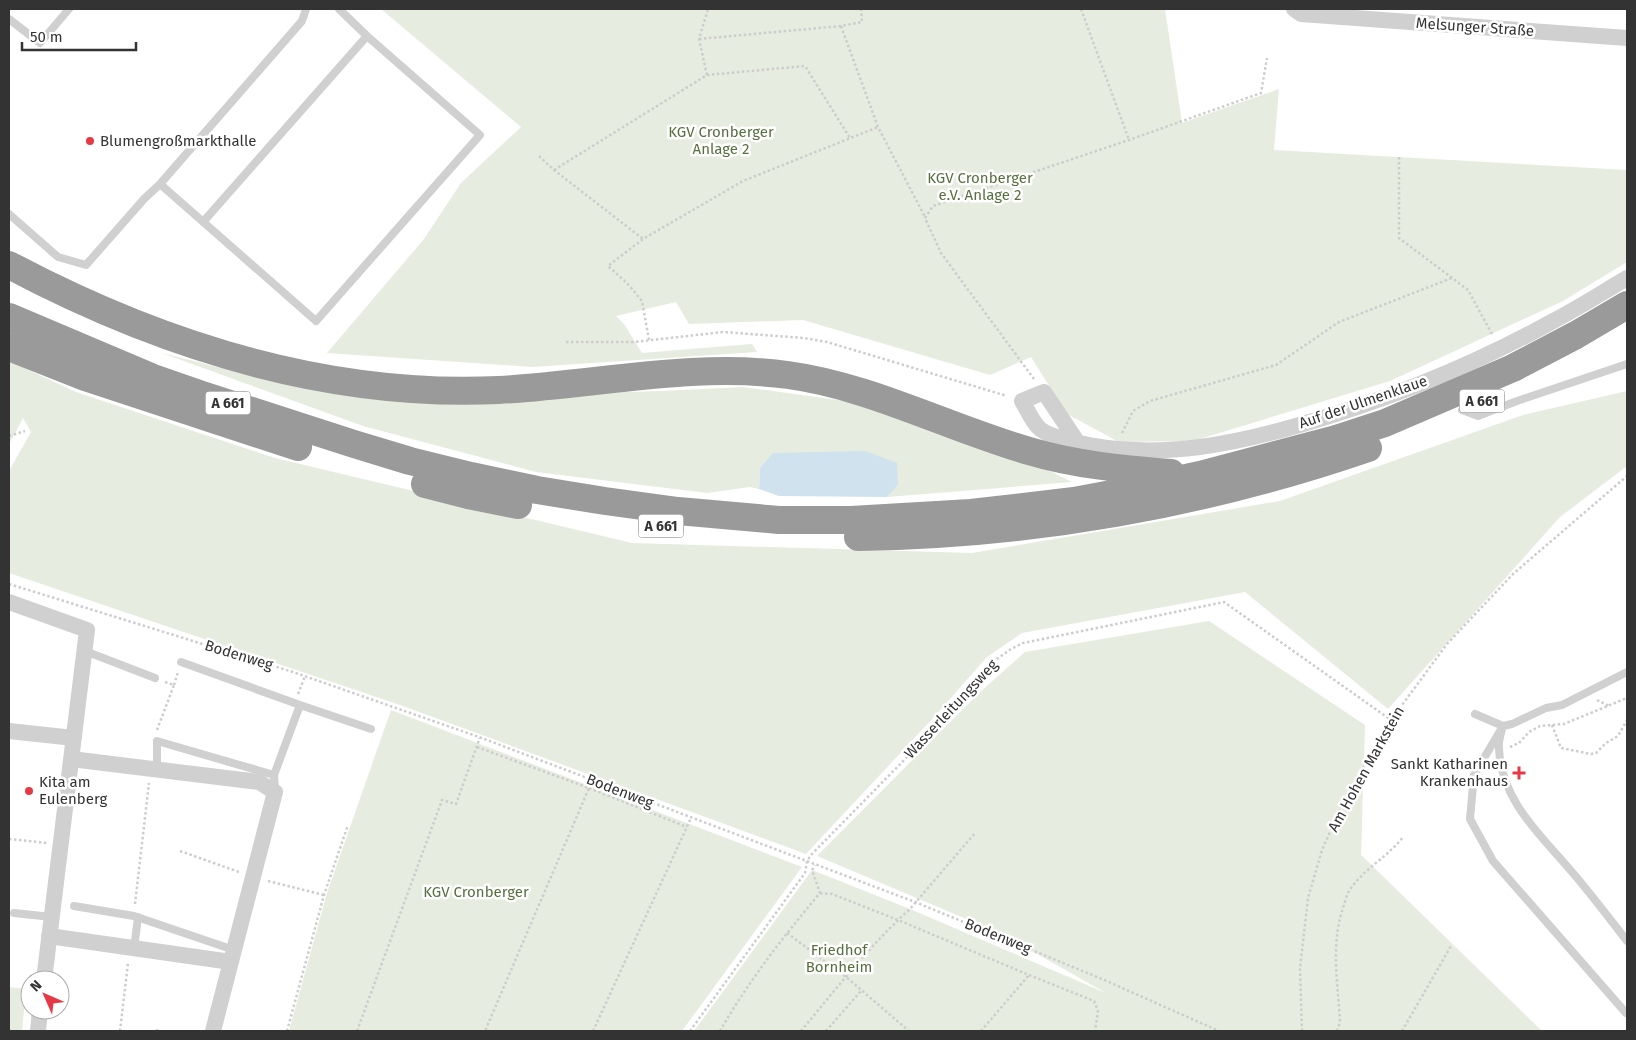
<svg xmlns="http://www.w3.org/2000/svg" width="1636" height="1040" font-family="'Fira Sans',sans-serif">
<rect width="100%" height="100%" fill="#fff"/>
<!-- green -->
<path fill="#e6ecdf" d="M381 9H1165L1182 123 1279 89 1274 150 1627 170V262L1563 301 1390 381 1193 441 1119 442 1067 414 1031 357 990 375 803 320 689 324 676 302 616 316 624 324 642 353 752 344 757 352 532 367 327 353 424 239 461 183 521 127Z
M162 353 285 384 468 397 661 391 743 387 845 401 1040 466 1072 482 887 497 898 485 760 468 759 489 750 487 707 493 536 472 363 426Z
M9 361 76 392 275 458 632 543 972 553 1280 501 1523 415 1627 391V466L1560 517 1388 709 1245 592 1022 633 987 657 935 716 806 854 400 705 9 573V471L31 432 23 418 9 444Z
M1209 621 1365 725 1361 855 1542 1031H694L812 870 910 909 1106 993 1002 934 817 856 979 693 1025 652Z
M391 710 802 867 682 1031H289L327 893Z
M9 987 26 989 22 1031H9Z"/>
<!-- water -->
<path fill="#cfe2ee" d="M865 451 897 463 898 485 887 497 779 496 759 489 760 468 773 453Z"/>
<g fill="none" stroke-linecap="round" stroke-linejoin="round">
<!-- path -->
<path stroke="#cdcdcd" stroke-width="2.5" stroke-dasharray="2.5 2.5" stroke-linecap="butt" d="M1081 9 1129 140
M841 26 878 127 925 217
M699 39 841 26 862 22 861 9
M707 75 699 39 708 9
M539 156 554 170 643 239
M1399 157V238L1468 290 1493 336
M554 170 707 75 805 66 850 138
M649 340 642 301 627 283 608 266 643 239 743 181 878 127
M566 342H634L723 332 804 338 827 342 1007 396
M1034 379 941 253 925 218 933 206 1129 140 1261 93 1267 58
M1122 433 1133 411 1150 401 1276 365 1339 322 1452 278
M9 436 25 431
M9 584 293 672 479 737 915 902 1102 979 1219 1031
M174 685 178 672
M298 694 305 676
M1597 700 1609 706
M1552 725 1561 748 1591 754 1596 753 1606 743 1618 736 1627 720
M157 730 174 685 165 682
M477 747 589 788 485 1031
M1510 747 1519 743 1529 732 1540 726 1564 724 1627 698
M589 788 687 827
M9 839 47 843
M180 851 239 872
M268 881 324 895
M820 893 832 894 898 920 1029 975 1094 1001 1098 1011 1095 1031
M135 904 149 783
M787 933 846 977 909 1031
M156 1030 159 1031
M120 1031 128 963
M287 1031 324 895 348 825
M357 1031 442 800 456 804 478 743 479 738
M593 1031 691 818
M690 1031 805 873 807 861 811 855 963 700 994 661 1011 649 1023 643 1224 602 1391 720
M720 1031C748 982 783 937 820 893L812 870 815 865
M801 1031C836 989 870 945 910 909L975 833
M826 1031 861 991
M981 1031 1029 975
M1302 1031 1300 968 1308 898 1322 850 1342 805 1391 720 1447 644 1513 574 1627 476
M1337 1031 1340 1022C1338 982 1330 944 1344 905 1345 901 1347 895 1349 891 1363 869 1388 857 1403 837
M1402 1031 1451 946"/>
<!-- service -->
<path stroke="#d0d0d0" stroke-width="8" d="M9 19 40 43 69 9
M160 184 316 321 480 135 367 36 339 9
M9 214 58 257 86 265 144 199 160 184 302 21 306 9
M203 222 367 36
M1462 410 1478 416 1517 401 1627 364
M85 651 155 678
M181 662 300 705 274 775 275 790
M300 705 371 729
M1475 714 1503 726 1512 724 1546 708 1562 705 1627 672
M157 769V741L274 775
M74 906 134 916 234 950
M14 913 52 917
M134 949 138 917
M1626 1013 1493 861 1470 819 1474 775 1503 726C1501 733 1498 741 1499 748 1501 801 1540 834 1572 872 1591 894 1609 918 1627 941"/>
<!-- minor -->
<path stroke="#d0d0d0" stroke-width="16" d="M1294 9 1301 14 1627 38
M1078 443 1044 392 1022 401C1027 409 1031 419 1038 427 1048 438 1079 443 1094 446 1166 458 1235 444 1303 424 1390 399 1476 364 1555 320 1580 307 1603 292 1627 278
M9 602 87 630 44 980
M9 731 74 738
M71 759 259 782 275 792 213 1031
M49 936 231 962
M38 1031 40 1010"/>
<!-- motorway -->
<path stroke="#9a9a9a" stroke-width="28" d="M9 265C160 345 327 398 499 390 595 385 692 362 788 375 870 386 949 428 1029 451 1076 465 1123 469 1171 473
M9 317 153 378 202 395 354 444 410 461 471 476 537 490 605 501 678 511 779 520H851L971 513 1074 501 1122 492 1200 475 1336 439 1385 423 1513 368 1576 335 1627 305
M9 347 85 377 298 447
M425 484 468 495 518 505
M858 537C1031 535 1205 504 1368 448"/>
</g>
<!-- markers -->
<g fill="#e63946" stroke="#fff" stroke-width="2">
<circle cx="90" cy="141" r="5"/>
<path d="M1516.5 765.5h5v5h5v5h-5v5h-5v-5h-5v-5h5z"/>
<circle cx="29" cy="791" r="5"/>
</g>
<g text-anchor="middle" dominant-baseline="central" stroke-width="5" stroke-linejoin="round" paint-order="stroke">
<!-- shield labels -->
<g fill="#fff" stroke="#707070" stroke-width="1">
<rect x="1459.5" y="389.5" width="45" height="23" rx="4"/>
<rect x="205.5" y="391.5" width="45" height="23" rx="4"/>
<rect x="638.5" y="514.5" width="45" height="23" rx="4"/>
</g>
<g font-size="14" font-weight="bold" fill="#333">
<text x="1482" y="401">A 661</text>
<text x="228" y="403">A 661</text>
<text x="661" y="526">A 661</text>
</g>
<!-- street labels -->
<g font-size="15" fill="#333" stroke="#fff">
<text transform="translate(1475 27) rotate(4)">Melsunger Straße</text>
<text transform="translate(1363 402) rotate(-19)">Auf der Ulmenklaue</text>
<text transform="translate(239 655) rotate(17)">Bodenweg</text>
<text transform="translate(951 709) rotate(-47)">Wasserleitungsweg</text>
<text transform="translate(1366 769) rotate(-61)">Am Hohen Markstein</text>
<text transform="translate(620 791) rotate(21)">Bodenweg</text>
<text transform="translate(998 936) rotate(22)">Bodenweg</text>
</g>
<!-- park labels -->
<g font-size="15" fill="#56703f" stroke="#fff">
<text x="721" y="132">KGV Cronberger<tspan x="721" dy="17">Anlage 2</tspan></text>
<text x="980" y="178">KGV Cronberger<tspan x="980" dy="17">e.V. Anlage 2</tspan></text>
<text x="476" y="892">KGV Cronberger</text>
<text x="839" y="950">Friedhof<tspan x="839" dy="17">Bornheim</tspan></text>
</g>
<!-- poi labels -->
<g font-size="15" fill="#333" stroke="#fff" text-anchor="start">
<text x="100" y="141">Blumengroßmarkthalle</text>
<text x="1508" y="764" text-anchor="end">Sankt Katharinen<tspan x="1508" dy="17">Krankenhaus</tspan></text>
<text x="39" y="782">Kita am<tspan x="39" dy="17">Eulenberg</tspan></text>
</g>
</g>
<!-- border -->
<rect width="1636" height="1040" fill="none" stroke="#333333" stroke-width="20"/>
<!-- north arrow -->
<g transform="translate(45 995) rotate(315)"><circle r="24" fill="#ffffff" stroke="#adadad"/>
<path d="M0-4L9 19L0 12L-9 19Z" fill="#e63946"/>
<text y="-8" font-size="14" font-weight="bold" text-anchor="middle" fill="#333333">N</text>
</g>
<!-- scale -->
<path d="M22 42v8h114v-8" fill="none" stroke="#333333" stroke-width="2.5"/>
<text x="30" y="42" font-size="15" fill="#333333" stroke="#ffffff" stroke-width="4" paint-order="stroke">50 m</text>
</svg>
